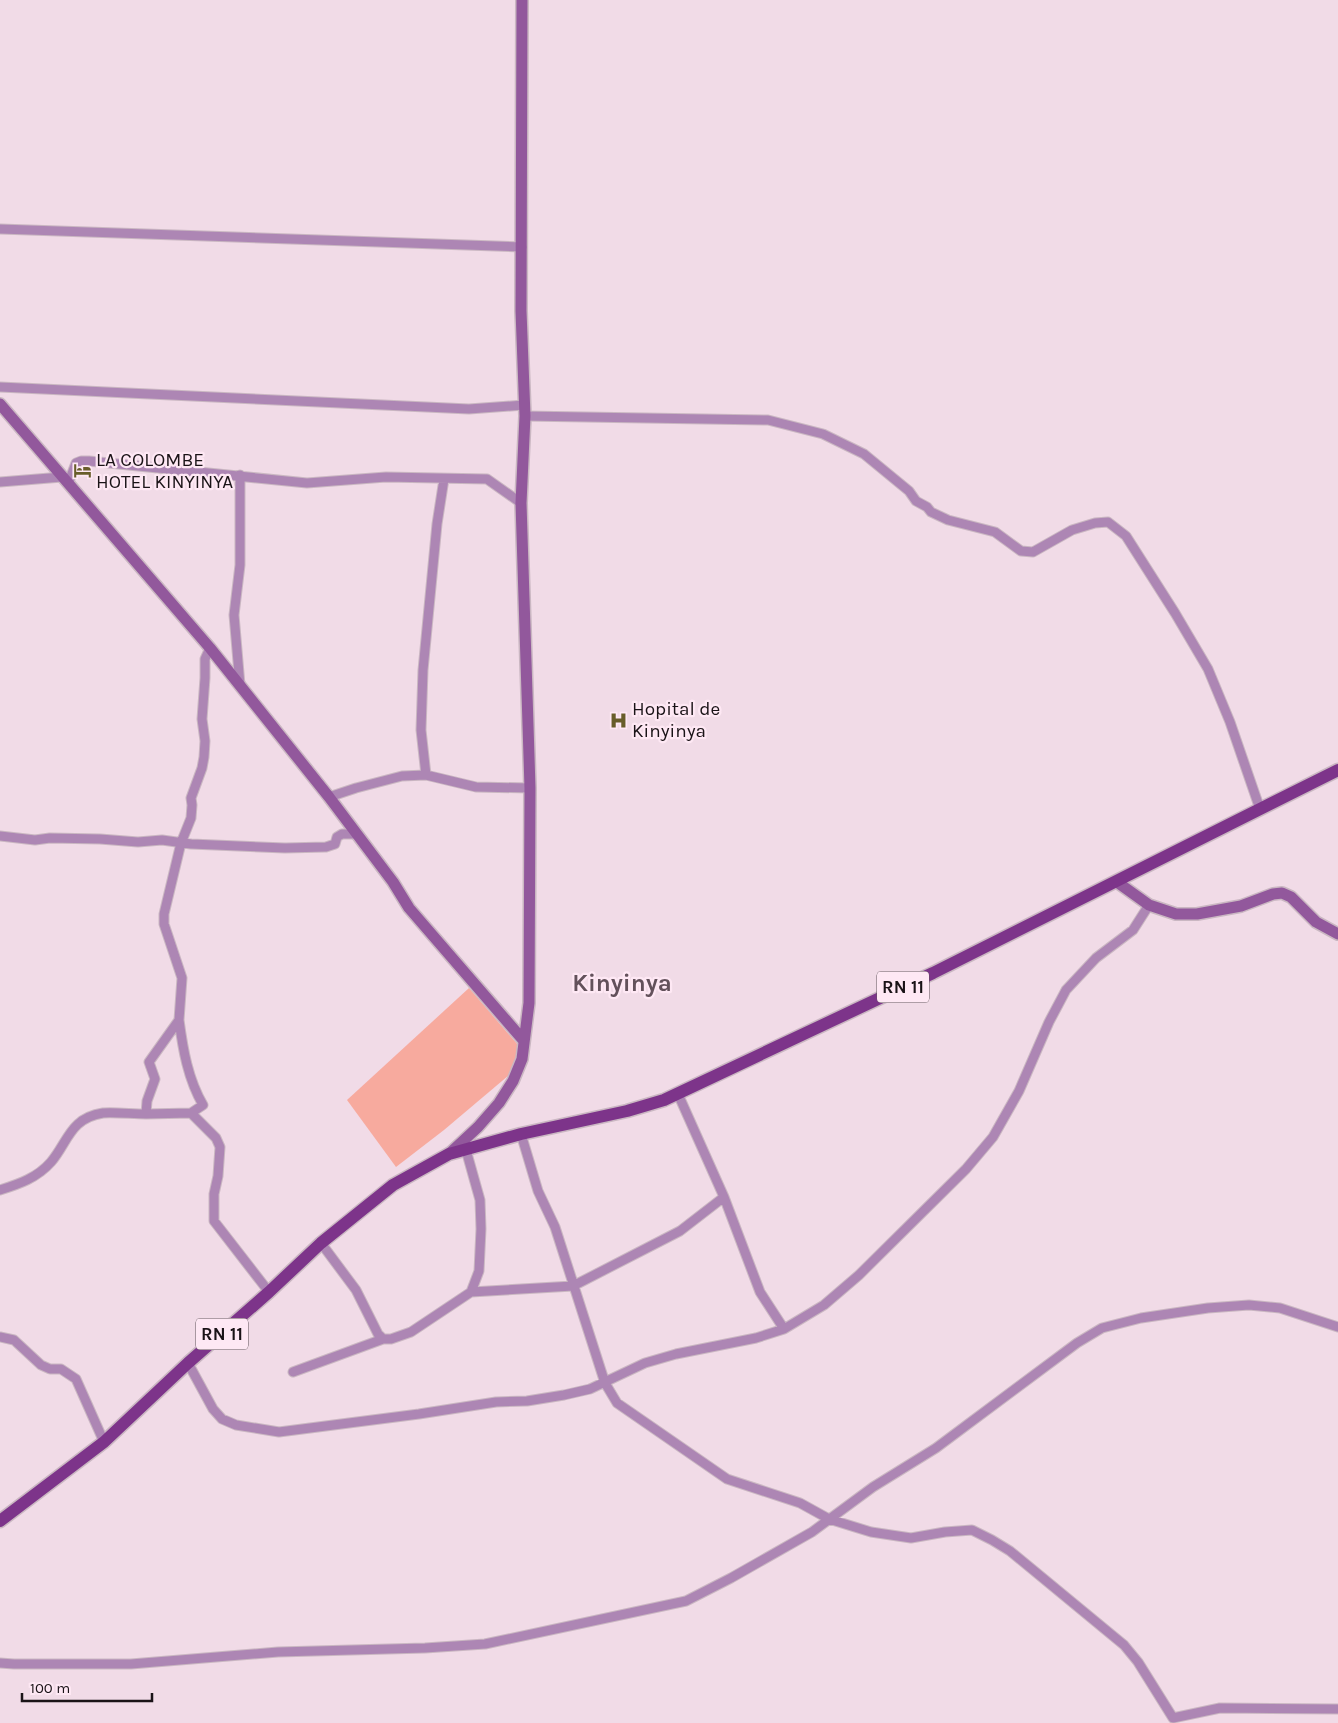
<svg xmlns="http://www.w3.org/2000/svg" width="1338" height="1723" font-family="Karla,sans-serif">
<rect width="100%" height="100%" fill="#f1dbe7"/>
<!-- green -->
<path fill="#f7aa9e" d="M469 988 518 1045 515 1070 444 1130 396 1167 347 1100Z"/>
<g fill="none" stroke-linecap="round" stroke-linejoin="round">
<defs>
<path id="street" d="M0 229 522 247
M0 387 469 409 524 405
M525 416 768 420 823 434 864 454 909 491 916 501 927 507 931 512 948 520 995 532 1021 551 1033 552 1072 530 1095 523 1108 522 1126 536 1175 613 1208 669 1230 722 1260 809
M0 482 62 477
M68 484 76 463 81 461H89L307 483 386 477 487 479 521 503
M240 685 234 615 240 565V475
M426 775 421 730 423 670 437 524 444 479
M329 797 356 788 402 776 426 775 476 787 530 788
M0 836 35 840 50 838 100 839 138 842 162 840 191 844 285 848 326 847 335 844 337 837 342 834H356
M678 1094 724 1197 760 1292 784 1329
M191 1113 216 1138 220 1147 218 1176 214 1194V1221L269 1292
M146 1114 191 1113 203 1105C188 1079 183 1050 179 1020
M521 1134 538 1191 555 1227 605 1383 617 1403 727 1479 800 1503 829 1519 871 1532 911 1538 945 1532 972 1530 992 1540 1010 1551 1124 1645 1138 1662 1173 1718 1220 1708 1338 1709
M466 1150 480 1200 481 1229 479 1271 471 1292
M0 1190C19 1184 37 1178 51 1162 68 1142 70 1118 103 1113 114 1112 133 1114 146 1114L147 1101 155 1079 149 1062 179 1020 182 978 164 924V914L181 843 191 818 192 805 191 798 202 768 204 757 205 741 202 719 205 678V659L210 648
M321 1243 356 1290 378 1334 383 1339H391L411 1332 471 1292 573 1286 680 1231 724 1197
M0 1337 14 1340 41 1365 50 1369H61L76 1379 104 1442
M188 1363 213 1409 222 1419 236 1425 279 1432 419 1414 496 1402 527 1401 564 1395 590 1389 645 1363 676 1354 756 1338 784 1329 824 1305 859 1275 966 1169 993 1137 1019 1091 1049 1022 1066 990 1096 958 1133 930 1149 905
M293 1372 383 1339
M0 1663 14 1664H131L278 1652 425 1648 485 1644 686 1601 731 1578 812 1532 873 1487 936 1448 1077 1343 1102 1328 1141 1318 1208 1308 1249 1305 1280 1308 1338 1327"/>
<path id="secondary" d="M0 404 210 648 329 797 393 882 409 908 524 1041
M1117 882 1149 905 1176 914H1197L1241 906 1273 894 1282 893 1291 897 1316 922 1338 934
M449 1154 478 1127 499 1103 513 1081 522 1059 529 1003 530 788 521 503 525 416 521 311 522 0"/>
<path id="primary" d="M0 1521 104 1442 188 1363 269 1292 321 1243 393 1185 449 1154 521 1134 627 1111 664 1100 933 973 1338 770"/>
</defs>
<!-- street casing -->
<use href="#street" stroke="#cab7c2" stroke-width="11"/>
<!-- secondary casing -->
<use href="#secondary" stroke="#cab7c2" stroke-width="14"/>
<!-- primary casing -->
<use href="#primary" stroke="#cab7c2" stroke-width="15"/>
<!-- street -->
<use href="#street" stroke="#ad86b4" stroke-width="9"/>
<!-- secondary -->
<use href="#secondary" stroke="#92589c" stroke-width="11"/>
<!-- primary -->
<use href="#primary" stroke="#7d348a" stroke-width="12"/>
</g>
<!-- icons -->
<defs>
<symbol id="hotel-bare" viewBox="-9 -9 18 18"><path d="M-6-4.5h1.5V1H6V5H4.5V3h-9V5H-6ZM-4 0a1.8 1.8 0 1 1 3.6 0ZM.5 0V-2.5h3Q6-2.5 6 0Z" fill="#685d2a" stroke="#fee8f4" stroke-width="2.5" paint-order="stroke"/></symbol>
<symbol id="hospital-bare" viewBox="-9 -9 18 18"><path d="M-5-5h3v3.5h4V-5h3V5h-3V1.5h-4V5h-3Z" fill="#685d2a" stroke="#fee8f4" stroke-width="2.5" paint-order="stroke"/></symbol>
</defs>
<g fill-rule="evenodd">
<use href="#hotel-bare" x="70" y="458" width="25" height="25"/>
<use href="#hospital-bare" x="606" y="708" width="25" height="25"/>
</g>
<g text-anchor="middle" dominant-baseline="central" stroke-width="4.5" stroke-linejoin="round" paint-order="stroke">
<!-- shield labels -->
<g fill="#fee8f4" stroke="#5e5359" stroke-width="1">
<rect x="877" y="971.5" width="52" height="31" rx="4"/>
<rect x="196" y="1318.5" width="52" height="31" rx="4"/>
</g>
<g font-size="18" font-weight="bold" fill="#1a1317">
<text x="903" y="987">RN 11</text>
<text x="222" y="1334">RN 11</text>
</g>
<!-- poi labels -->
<g font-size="19" fill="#1a1317" stroke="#fee8f4" text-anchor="start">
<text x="96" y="460">LA COLOMBE<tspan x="96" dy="22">HOTEL KINYINYA</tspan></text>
<text x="632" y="709">Hopital de<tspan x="632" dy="22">Kinyinya</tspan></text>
</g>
<!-- district labels -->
<g font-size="24" font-weight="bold" fill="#63515b" stroke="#fee8f4">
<text x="622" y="983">Kinyinya</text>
</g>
</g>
<!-- scale -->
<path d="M22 1693v8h130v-8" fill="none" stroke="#1a1317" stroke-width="2.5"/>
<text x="30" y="1693" font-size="15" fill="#1a1317" stroke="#fee8f4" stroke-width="4" paint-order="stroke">100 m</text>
</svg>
